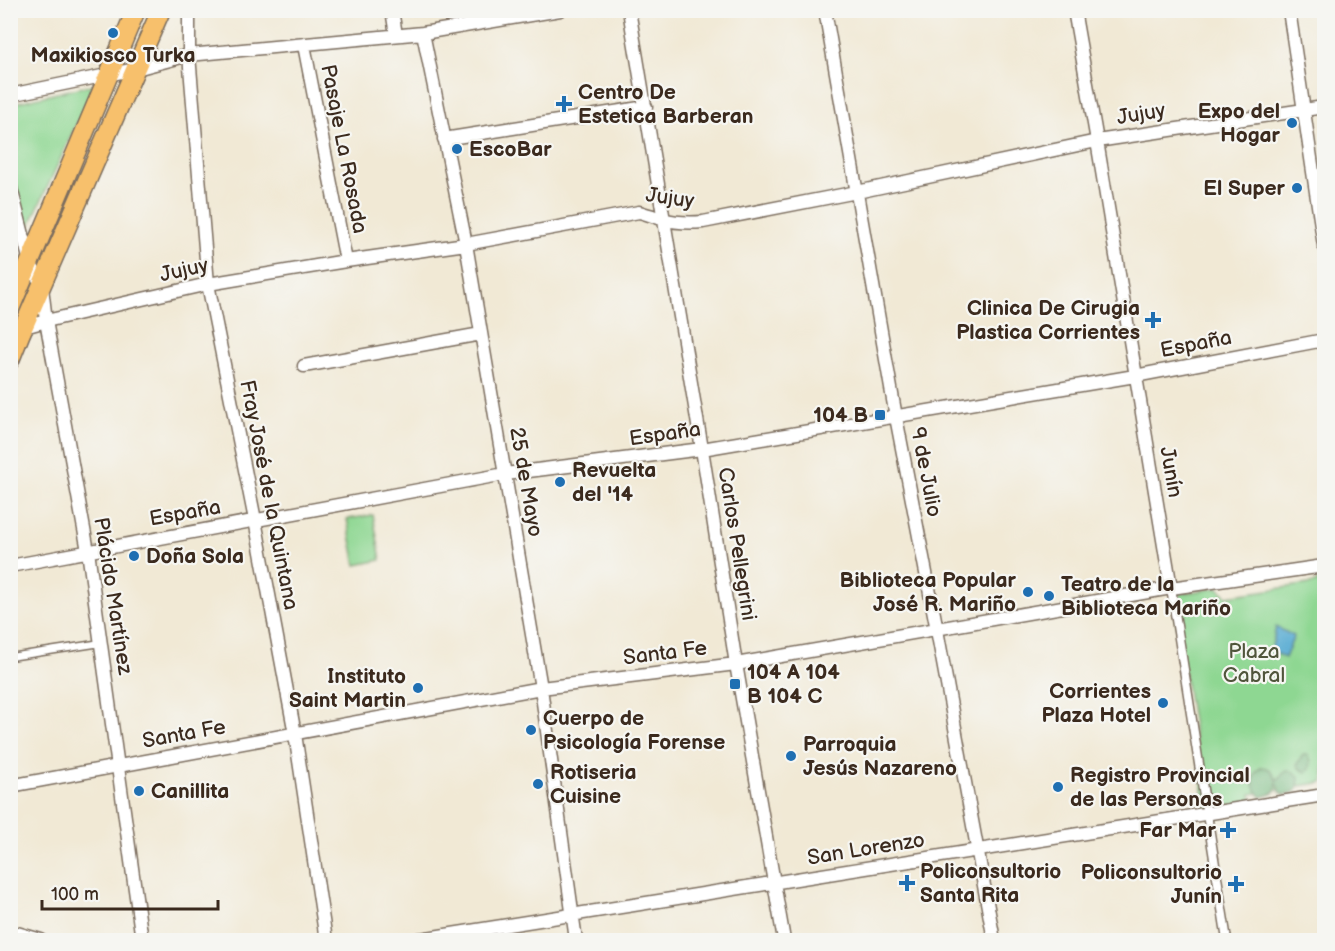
<svg xmlns="http://www.w3.org/2000/svg" width="1335" height="951" font-family="'Balsamiq Sans',sans-serif">
<rect width="100%" height="100%" fill="#f6f6f2"/>
<filter id="ink" filterUnits="userSpaceOnUse"><feTurbulence type="fractalNoise" baseFrequency=".0167" numOctaves="2"/><feDisplacementMap in="SourceGraphic" scale="12" xChannelSelector="R" yChannelSelector="G"/><feConvolveMatrix kernelMatrix="1 2 1 2 8 2 1 2 1" color-interpolation-filters="sRGB"/></filter>
<filter id="wash" filterUnits="userSpaceOnUse"><feTurbulence type="fractalNoise" baseFrequency=".008" numOctaves="4" result="noise"/><feDisplacementMap in="SourceGraphic" scale="24" xChannelSelector="R" yChannelSelector="G"/><feGaussianBlur stdDeviation="1.35" result="paint"/><feColorMatrix in="noise" values="0 0 0 0 0 0 0 0 0 0 0 0 0 0 0 0 0 1.4 0 .05"/><feComposite in="paint" operator="in"/></filter>
<g filter="url(#wash)">
<rect width="100%" height="100%" fill="#f1e9d5"/>
<!-- green -->
<path fill="#8ed792" stroke="#648058" stroke-width="1.5" d="M95 84 27 231 11 165 10 104Z
M373 515 381 560 356 565 347 519Z
M1324 572V782L1251 794 1252 802 1206 809 1172 595 1218 588 1227 596 1316 583 1322 573Z"/>
<!-- forest -->
<path fill="#72b87c" stroke="#56714d" stroke-width="1.5" d="M1303 755H1308L1311 761 1310 769 1306 772 1299 768 1297 764Z
M1262 767C1272 768 1272 772 1277 780L1286 771 1294 772 1299 777 1298 789 1294 792 1285 795 1280 792 1277 782C1275 794 1273 794 1262 797 1256 793 1251 782 1255 774 1256 772 1260 768 1262 767Z"/>
<!-- water -->
<path fill="#58acd3" stroke="#4a6b78" stroke-width="1.5" d="M1276 627 1294 636 1285 658 1271 651Z"/>
</g>
<g filter="url(#ink)">
<g fill="none" stroke-linecap="round" stroke-linejoin="round">
<defs>
<path id="service" d="M10 657 101 643"/>
<path id="pedestrian" d="M1171 588 1227 940"/>
<path id="minor" d="M189 10V55L208 284 255 520 295 734 326 940
M392 10 396 35
M629 10 702 449 736 664 784 940
M825 10 896 417 937 630 994 940
M1074 10 1097 141 1171 588
M1289 10 1324 246
M423 33 466 244 541 688 576 940
M304 45 346 261
M10 95 136 69 189 55 423 33 560 10
M444 139 646 107
M10 184 30 262 42 287 46 321 88 551 142 940
M10 331 46 321 208 284 346 261 466 244 639 212C647 214 655 217 663 219 676 223 690 223 703 222L857 192 1097 141 1324 107
M304 366 481 334
M10 566 505 474 702 449 1135 376 1324 340
M10 786 541 688 736 664 1171 588 1324 566
M10 931 41 940
M414 940 1324 795"/>
<path id="primary" d="M10 309 136 10
M10 360 20 335 161 10"/>
</defs>
<!-- service casing -->
<use href="#service" stroke="#7b6d5e" stroke-width="9"/>
<!-- pedestrian casing -->
<use href="#pedestrian" stroke="#7b6d5e" stroke-width="11"/>
<!-- minor casing -->
<use href="#minor" stroke="#7b6d5e" stroke-width="15"/>
<!-- primary casing -->
<use href="#primary" stroke="#7b6d5e" stroke-width="21"/>
<!-- service -->
<use href="#service" stroke="#fff" stroke-width="6"/>
<!-- pedestrian -->
<use href="#pedestrian" stroke="#fff" stroke-width="8"/>
<!-- minor -->
<use href="#minor" stroke="#fff" stroke-width="12"/>
<!-- primary -->
<use href="#primary" stroke="#f7c06c" stroke-width="18"/>
</g>
</g>
<!-- markers -->
<g fill="#1f6fb2" stroke="#f6f6f2" stroke-width="2">
<circle cx="113" cy="33" r="6"/>
<path d="M561 95h6v6h6v6h-6v6h-6v-6h-6v-6h6z"/>
<circle cx="1292" cy="123" r="6"/>
<circle cx="457" cy="149" r="6"/>
<circle cx="1297" cy="188" r="6"/>
<path d="M1150 311h6v6h6v6h-6v6h-6v-6h-6v-6h6z"/>
<rect x="874" y="409" width="12" height="12" rx="3"/>
<circle cx="560" cy="482" r="6"/>
<circle cx="134" cy="556" r="6"/>
<circle cx="1028" cy="592" r="6"/>
<circle cx="1049" cy="596" r="6"/>
<rect x="729" y="678" width="12" height="12" rx="3"/>
<circle cx="418" cy="688" r="6"/>
<circle cx="1163" cy="703" r="6"/>
<circle cx="531" cy="730" r="6"/>
<circle cx="791" cy="756" r="6"/>
<circle cx="538" cy="784" r="6"/>
<circle cx="1058" cy="787" r="6"/>
<circle cx="139" cy="791" r="6"/>
<path d="M1225 821h6v6h6v6h-6v6h-6v-6h-6v-6h6z"/>
<path d="M904 874h6v6h6v6h-6v6h-6v-6h-6v-6h6z"/>
<path d="M1233 875h6v6h6v6h-6v6h-6v-6h-6v-6h6z"/>
</g>
<g text-anchor="middle" dominant-baseline="central" stroke-width="4.5" stroke-linejoin="round" paint-order="stroke">
<!-- poi labels -->
<g font-size="21" font-weight="bold" fill="#3b2a1e" stroke="#f6f6f2" text-anchor="start">
<text x="113" y="55" text-anchor="middle">Maxikiosco Turka</text>
<text x="578" y="92">Centro De<tspan x="578" dy="24">Estetica Barberan</tspan></text>
<text x="1280" y="111" text-anchor="end">Expo del<tspan x="1280" dy="24">Hogar</tspan></text>
<text x="469" y="149">EscoBar</text>
<text x="1285" y="188" text-anchor="end">El Super</text>
<text x="1140" y="308" text-anchor="end">Clinica De Cirugia<tspan x="1140" dy="24">Plastica Corrientes</tspan></text>
<text x="868" y="415" text-anchor="end">104 B</text>
<text x="572" y="470">Revuelta<tspan x="572" dy="24">del '14</tspan></text>
<text x="146" y="556">Doña Sola</text>
<text x="1016" y="580" text-anchor="end">Biblioteca Popular<tspan x="1016" dy="24">José R. Mariño</tspan></text>
<text x="1061" y="584">Teatro de la<tspan x="1061" dy="24">Biblioteca Mariño</tspan></text>
<text x="747" y="672">104 A 104<tspan x="747" dy="24">B 104 C</tspan></text>
<text x="406" y="676" text-anchor="end">Instituto<tspan x="406" dy="24">Saint Martin</tspan></text>
<text x="1151" y="691" text-anchor="end">Corrientes<tspan x="1151" dy="24">Plaza Hotel</tspan></text>
<text x="543" y="718">Cuerpo de<tspan x="543" dy="24">Psicología Forense</tspan></text>
<text x="803" y="744">Parroquia<tspan x="803" dy="24">Jesús Nazareno</tspan></text>
<text x="550" y="772">Rotiseria<tspan x="550" dy="24">Cuisine</tspan></text>
<text x="1070" y="775">Registro Provincial<tspan x="1070" dy="24">de las Personas</tspan></text>
<text x="151" y="791">Canillita</text>
<text x="1216" y="830" text-anchor="end">Far Mar</text>
<text x="920" y="871">Policonsultorio<tspan x="920" dy="24">Santa Rita</tspan></text>
<text x="1222" y="872" text-anchor="end">Policonsultorio<tspan x="1222" dy="24">Junín</tspan></text>
</g>
<!-- street labels -->
<g font-size="21" fill="#3b2a1e" stroke="#f6f6f2">
<text transform="translate(1141 114) rotate(-9)">Jujuy</text>
<text transform="translate(344 149) rotate(79)">Pasaje La Rosada</text>
<text transform="translate(670 198) rotate(8)">Jujuy</text>
<text transform="translate(184 270) rotate(-12)">Jujuy</text>
<text transform="translate(1196 344) rotate(-11)">España</text>
<text transform="translate(665 434) rotate(-8)">España</text>
<text transform="translate(926 472) rotate(79)">9 de Julio</text>
<text transform="translate(1171 472) rotate(80)">Junín</text>
<text transform="translate(526 482) rotate(80)">25 de Mayo</text>
<text transform="translate(269 495) rotate(79)">Fray José de la Quintana</text>
<text transform="translate(185 513) rotate(-10)">España</text>
<text transform="translate(737 544) rotate(81)">Carlos Pellegrini</text>
<text transform="translate(113 596) rotate(81)">Plácido Martínez</text>
<text transform="translate(665 653) rotate(-7)">Santa Fe</text>
<text transform="translate(184 734) rotate(-10)">Santa Fe</text>
<text transform="translate(866 849) rotate(-9)">San Lorenzo</text>
</g>
<!-- park labels -->
<g font-size="21" fill="#50553b" stroke="#f6f6f2">
<text x="1254" y="651">Plaza<tspan x="1254" dy="24">Cabral</tspan></text>
</g>
</g>
<!-- margin -->
<rect width="1335" height="951" fill="none" stroke="#f6f6f2" stroke-width="36"/>
<!-- scale -->
<path d="M42 900v9h176v-9" fill="none" stroke="#3b2a1e" stroke-width="3"/>
<text x="51" y="900" font-size="18" fill="#3b2a1e" stroke="#f6f6f2" stroke-width="4.5" paint-order="stroke">100 m</text>
</svg>
